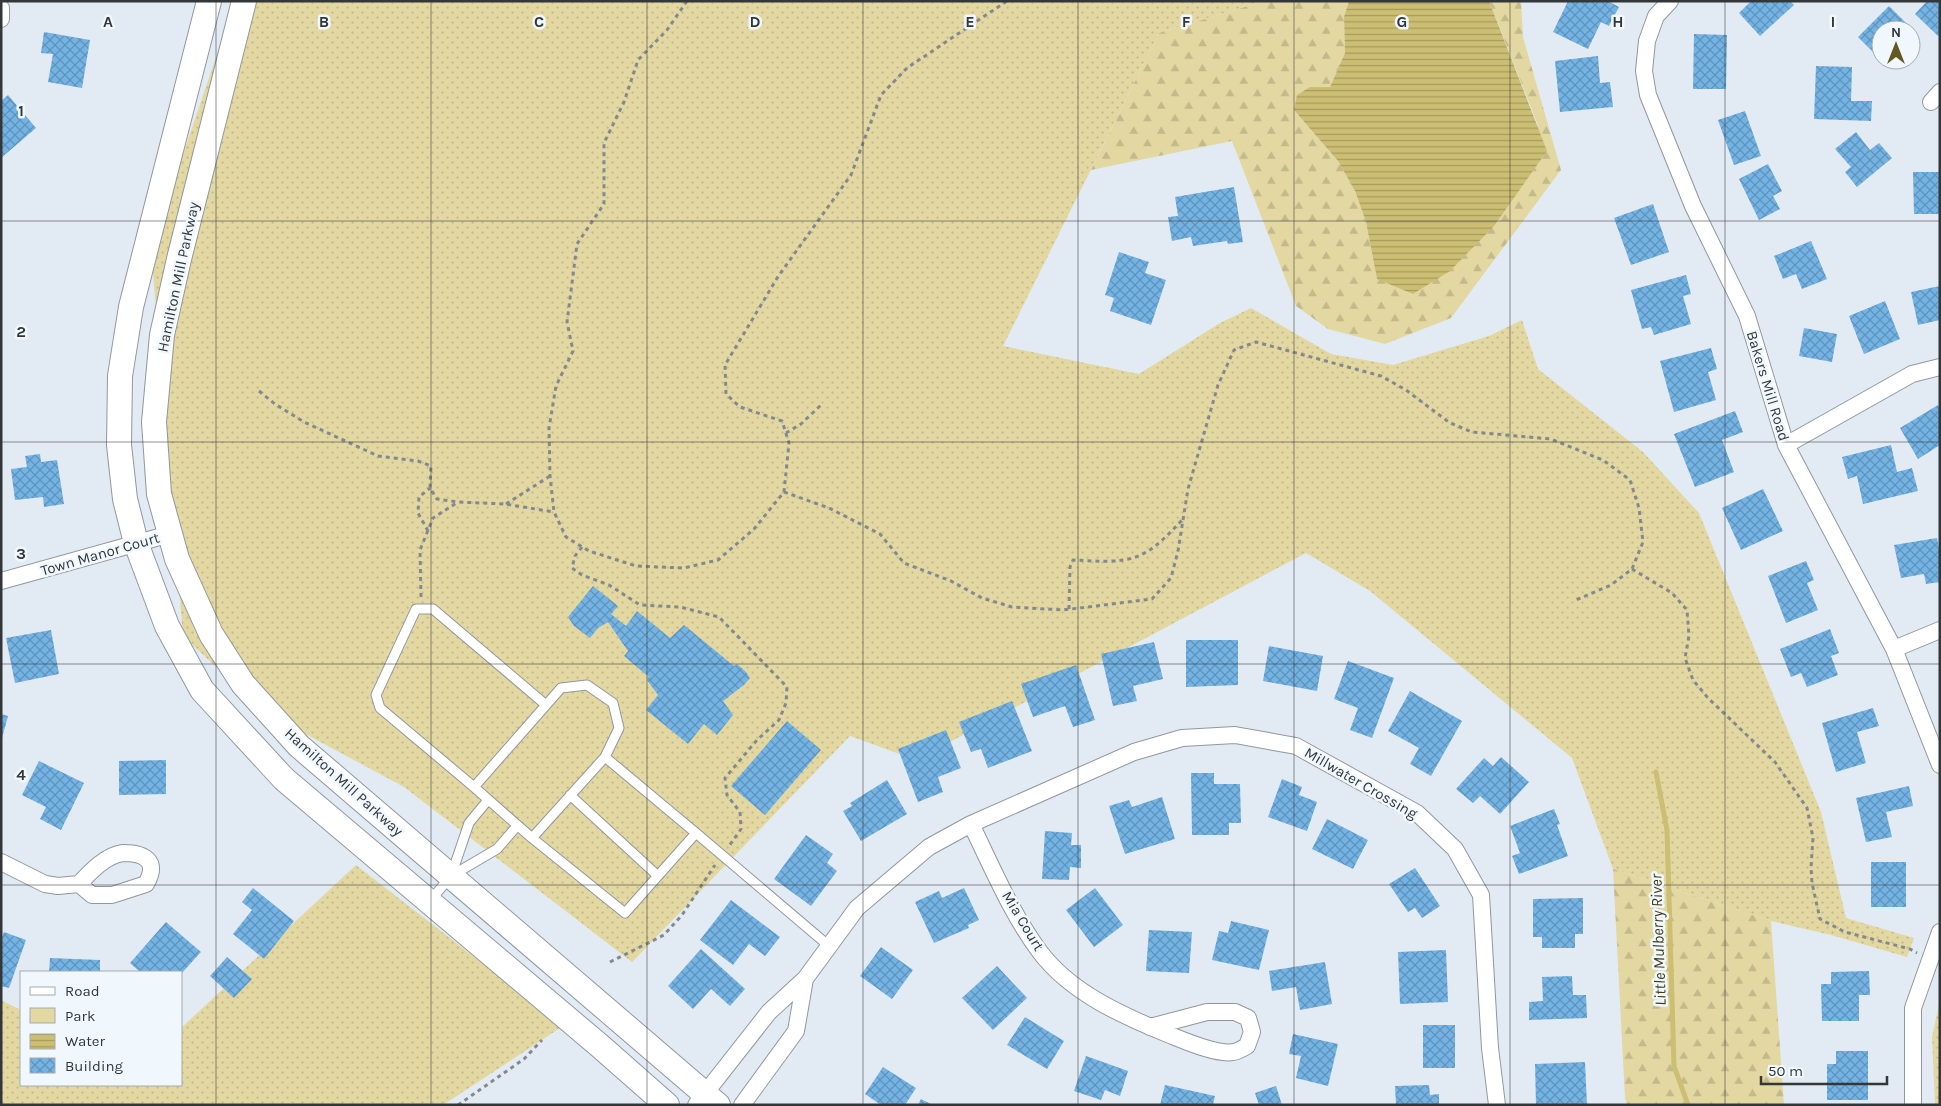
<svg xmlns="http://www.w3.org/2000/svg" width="1941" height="1106" font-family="Karla,sans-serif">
<defs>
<pattern id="green-dots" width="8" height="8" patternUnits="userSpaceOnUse" patternTransform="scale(1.25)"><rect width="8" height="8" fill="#e3d8a1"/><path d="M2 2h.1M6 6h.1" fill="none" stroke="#c3ba8b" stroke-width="1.8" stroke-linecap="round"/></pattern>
<pattern id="forest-firs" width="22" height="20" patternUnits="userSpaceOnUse" patternTransform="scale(1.25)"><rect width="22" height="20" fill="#e3d8a1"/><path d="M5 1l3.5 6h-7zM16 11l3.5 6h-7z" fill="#c3ba8b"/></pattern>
<pattern id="water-rules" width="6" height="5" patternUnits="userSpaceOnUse" patternTransform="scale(1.25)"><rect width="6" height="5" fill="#ccbe73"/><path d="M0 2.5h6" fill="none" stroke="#a69b5f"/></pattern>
<pattern id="building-cross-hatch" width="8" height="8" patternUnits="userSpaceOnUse" patternTransform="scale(1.25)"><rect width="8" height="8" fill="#74b4e5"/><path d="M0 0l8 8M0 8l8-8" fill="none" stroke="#6093bb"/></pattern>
</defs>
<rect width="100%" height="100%" fill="#e2ebf3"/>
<!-- green -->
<path fill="url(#green-dots)" d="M235 1H1264L1159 33 1003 346 1139 374 1220 323 1251 308 1331 354 1393 365 1489 336 1522 320 1538 369 1643 452 1699 513 1821 812 1846 918 1914 938 1907 957 1831 935 1771 921 1613 869 1572 758 1370 591 1306 553 916 760 850 736 632 962 404 787 263 711 183 636 151 249Z
M356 865 563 1026 443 1105H1V1000L21 1010V1085H181V1028Z
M1940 1000V1105H1935L1932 1037Z"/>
<!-- forest -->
<path fill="url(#forest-firs)" d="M1264 1H1349L1344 18 1345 53 1330 87 1294 110 1338 161 1355 191 1366 222 1377 279 1538 125 1489 1H1521L1523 37 1561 170 1451 318 1385 344 1328 329 1296 306 1232 141 1091 170 1159 33Z
M1613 869 1771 921 1784 1105H1627L1625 1098Z"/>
<!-- water -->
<path fill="url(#water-rules)" d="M1349 1H1489L1547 151 1494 226 1450 271 1413 294 1377 279 1366 222 1355 191 1338 161 1294 110 1297 95 1310 87H1330L1345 53 1344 17Z"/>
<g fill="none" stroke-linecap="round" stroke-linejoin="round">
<!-- stream -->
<path stroke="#ccbe73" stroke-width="5" d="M1656 772 1667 830 1674 1066 1688 1105"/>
</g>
<!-- building -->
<path fill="url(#building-cross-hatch)" d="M1568 1H1608L1619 7 1609 26 1601 22 1588 49 1553 32Z
M1751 1H1790L1794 5 1760 36 1739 13Z
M1927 1H1940V34L1938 36 1915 14Z
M1889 6 1914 31 1911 34V30H1881V60L1858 37Z
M44 32 90 40 82 88 48 82 53 54 41 53Z
M1694 34 1727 35 1726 89H1693Z
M1598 56 1600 83 1610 82 1613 107 1560 112 1555 61Z
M1816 66 1852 67 1851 101H1872L1871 121 1814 119Z
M8 95 36 128 1 158V101Z
M1745 111 1761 156 1734 165 1718 120Z
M1856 132 1870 150 1879 143 1892 158 1857 187 1845 172 1851 167 1835 149Z
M1768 164 1782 191 1773 196 1780 209 1759 220 1739 179Z
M1913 172H1940V214H1914Z
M1234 187 1243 242 1228 244 1227 241 1193 246 1191 237 1172 241 1168 217 1178 216 1175 197Z
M1653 204 1669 252 1631 265 1614 218Z
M1811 241 1827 279 1802 289 1796 274 1783 279 1774 256Z
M1119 252 1149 262 1145 273 1166 280 1151 325 1110 311 1114 298 1105 295Z
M1686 275 1691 294 1683 296 1691 324 1654 335 1651 327 1642 329 1631 290Z
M1940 286V320L1918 325 1911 292Z
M1885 301 1900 339 1864 354 1849 316Z
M1804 328 1837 334 1832 362 1799 356Z
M1711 348 1717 369 1708 372 1716 400 1674 412 1660 361Z
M1938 405 1940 409V445L1918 459 1900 428Z
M1735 411 1743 432 1722 440 1734 472 1695 487 1674 434Z
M1891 445 1897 472 1912 468 1918 491 1863 504 1857 476 1848 479 1842 457Z
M40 454 41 462 57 460 64 504 44 507 43 497 15 500 11 469 27 467 25 456Z
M1763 489 1783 531 1741 550 1722 508Z
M1937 538 1940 555V582L1926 584 1924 574 1901 578 1894 545Z
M1806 561 1814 580 1807 583 1818 610 1786 623 1768 576Z
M593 586 618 606 611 614 626 626 637 611 670 638 684 625 734 666 737 664 746 672 750 678 744 685 723 701 733 715 717 735 704 724 688 744 646 710 658 695 647 680 649 677 624 656 628 651 608 622 598 628 590 638 574 626 568 617Z
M1830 629 1839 653 1831 656 1838 675 1807 687 1801 673 1791 677 1780 649Z
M51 630 59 674 15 683 6 638Z
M1186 640H1238V685L1186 687Z
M1154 642 1163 679 1133 686 1137 701 1113 706 1101 654Z
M1269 646 1323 656 1317 691 1263 681Z
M1348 661 1394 678 1372 738 1350 730 1358 708 1334 699Z
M1076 665 1095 720 1073 727 1065 706 1033 717 1021 684Z
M1410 691 1462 721 1431 776 1410 764 1419 748 1388 731Z
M1012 701 1032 751 988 768 981 749 971 752 959 722Z
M1873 708 1879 726 1857 732 1866 763 1836 772 1822 723Z
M1 714 8 716 2 738H1Z
M787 721 821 750 765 815 731 786Z
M946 730 961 768 938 777 943 792 918 802 898 749Z
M1501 757 1529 782 1500 814 1480 796 1473 803 1456 789 1484 758 1493 766Z
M166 760V794L119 795V761Z
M39 761 84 783 61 830 40 819 46 807 22 795Z
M1191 773H1214V784H1240L1241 823H1229V835H1192Z
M1282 779 1302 787 1299 795 1317 802 1307 831 1268 817Z
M887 780 907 814 861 841 843 811 852 806 850 803Z
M1909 786 1913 806 1886 812 1892 837 1866 842 1856 798Z
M1162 797 1175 839 1125 854 1109 806 1129 800 1132 807Z
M1554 809 1560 824 1557 825 1568 856 1519 874 1512 856 1520 853 1510 826Z
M1327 819 1368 840 1353 869 1312 849Z
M1045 831 1072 833 1071 845H1081V868L1070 867 1069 880 1042 879Z
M806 835 833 854 827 863 837 871 811 906 774 879Z
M1871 862H1906V907H1871Z
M1415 868 1440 906 1422 918 1415 908 1408 912 1389 884Z
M253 888 294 921 264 959 233 934 252 910 242 902Z
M964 888 979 920 968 925 969 928 934 943 915 902 939 891 942 898Z
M1095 888 1123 925 1094 947 1066 910Z
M1583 898V934H1575V948H1542V937H1533V899Z
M731 900 780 937 765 956 749 944 733 965 700 940Z
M1231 921 1269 930 1259 970 1212 960 1219 931 1228 933Z
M166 922 201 952 181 974V972H140L130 963Z
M1149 930 1192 932 1189 973 1146 971Z
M4 932 26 940 9 988 1 986V940Z
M881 947 913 970 892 999 860 976Z
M701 949 745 989 730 1006 711 989 693 1009 668 986Z
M1446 950 1448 1002 1400 1004 1398 952Z
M227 957 252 979 234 998 210 976Z
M50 958 100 960V972H49Z
M1325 962 1332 1004 1300 1010 1296 987 1272 991 1269 971Z
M997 966 1027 998 993 1030 962 998Z
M1869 971 1870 995H1859V1021H1822L1821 984H1831V972Z
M1572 976 1573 995H1586L1587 1018 1529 1020V1002L1543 1001 1542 977Z
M1025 1017 1064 1041 1047 1069 1007 1045Z
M1423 1025H1455V1068H1423Z
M1293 1034 1338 1044 1328 1086 1296 1078 1301 1056 1289 1054Z
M1836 1051H1868V1100H1827V1064H1836Z
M1086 1056 1128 1071 1120 1096 1105 1090 1101 1100 1074 1091Z
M1585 1062 1587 1105H1536L1535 1064Z
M883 1067 916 1088 905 1105H881L865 1094Z
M1165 1085 1215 1096 1213 1105H1160Z
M1429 1085 1430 1095 1439 1094V1105H1396L1395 1086Z
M1276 1086 1282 1105H1259L1255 1093Z
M921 1099 933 1105H918Z"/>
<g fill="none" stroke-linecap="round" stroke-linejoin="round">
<defs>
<path id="lane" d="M474 787 380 708 376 695 416 609H433L546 705
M570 795 658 876
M696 833 829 946
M532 838 605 757 619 728 613 703 587 685 561 688 474 787 532 838 625 913 696 833 605 757
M451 876 469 823 488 800
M430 901 451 876 497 849 517 826"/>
<path id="street" d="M1670 1 1656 16 1647 41 1644 71 1648 95 1693 206 1747 316 1786 445 1894 649 1940 765
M1 8V19
M1931 102 1940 92
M1786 445 1912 374 1940 367
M1 581 170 534
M1894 649 1940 630
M971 824C992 867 1011 913 1040 952 1071 993 1123 1016 1170 1035 1185 1041 1217 1055 1233 1052 1237 1052 1243 1048 1247 1046L1252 1032 1248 1018 1235 1012H1207L1150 1027
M123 853C145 853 159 861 146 884L112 895H92L79 884C90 872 106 855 123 853Z
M1 862 45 884 58 886 79 884
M696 1105 769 1012 805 979 857 908 929 847 971 824 1134 752 1182 738 1235 735 1296 746 1417 813 1455 849 1481 895 1490 1048 1497 1105
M742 1105 796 1031 805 979
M1913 1105V1008L1940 932"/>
<path id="secondary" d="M209 1 131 307 120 376 119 445 125 499 136 543 167 626 202 690 284 779 600 1046 667 1105
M244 1 179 259 162 335 154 422 159 494 177 559 211 634 243 684 299 746 718 1105"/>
</defs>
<!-- lane casing -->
<use href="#lane" stroke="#90989f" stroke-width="11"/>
<!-- street casing -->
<use href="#street" stroke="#90989f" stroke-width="18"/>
<!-- secondary casing -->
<use href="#secondary" stroke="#90989f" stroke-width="26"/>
<!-- path -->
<path stroke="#83898f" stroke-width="3" stroke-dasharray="4 4" stroke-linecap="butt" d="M687 1 667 30 638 60 624 102 604 143V204L577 244 567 322 573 351 556 386 549 428 550 476 554 512 566 537 589 551 636 566 684 568 718 560 754 529 784 492 789 443 782 421 740 407 726 394 725 365 779 275 851 175 881 95 907 68 1007 1
M259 391 275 404 304 422 378 456 418 461 431 466 430 488 437 499 458 502 505 504 554 512
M786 433 801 424 822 404
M784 492 829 508 880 534 904 563 951 581 982 598 1012 607 1063 610 1152 599 1171 578 1178 551 1188 489 1218 385 1234 350 1256 342 1381 376 1406 390 1450 423 1472 432 1551 439 1603 460 1630 480 1639 508 1643 542 1632 569 1611 585 1576 600
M506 504 550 476
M428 531 418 513 419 497 430 488
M582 547 575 556 572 568 582 575 609 585 640 605 680 607 719 617 787 687 786 703 779 720 757 740 725 778 727 795 740 812 741 829 729 846
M1632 569 1672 593 1687 610 1689 636 1685 658 1693 680 1708 698 1775 762 1807 808 1813 838 1811 867 1812 883 1820 919 1845 932 1910 949 1917 953
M421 597 420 550 433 518 458 502
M1069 609 1070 567 1073 560C1130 563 1142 564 1182 520
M610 962 664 935 682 915 715 865
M458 1105 524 1059 542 1040"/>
<!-- lane -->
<use href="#lane" stroke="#fff" stroke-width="9"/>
<!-- street -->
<use href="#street" stroke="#fff" stroke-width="16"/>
<!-- secondary -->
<use href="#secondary" stroke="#fff" stroke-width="24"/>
</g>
<!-- grid -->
<path fill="none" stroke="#33373a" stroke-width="1" stroke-opacity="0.55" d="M216 1V1105M431 1V1105M647 1V1105M863 1V1105M1078 1V1105M1294 1V1105M1510 1V1105M1725 1V1105M1 221H1940M1 442H1940M1 664H1940M1 885H1940"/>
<g text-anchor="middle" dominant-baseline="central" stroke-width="5" stroke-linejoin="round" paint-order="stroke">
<!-- street labels -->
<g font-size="15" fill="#33373a" stroke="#f0f8fe">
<text transform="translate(178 277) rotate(-78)">Hamilton Mill Parkway</text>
<text transform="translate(1768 386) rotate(73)">Bakers Mill Road</text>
<text transform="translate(100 554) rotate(-16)">Town Manor Court</text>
<text transform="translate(344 782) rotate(42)">Hamilton Mill Parkway</text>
<text transform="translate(1361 783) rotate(30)">Millwater Crossing</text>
<text transform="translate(1023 921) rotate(59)">Mia Court</text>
</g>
<!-- water labels -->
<g font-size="16" font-style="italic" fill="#413b19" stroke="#f0f8fe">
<text transform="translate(1658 940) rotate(-92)">Little Mulberry River</text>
</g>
</g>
<g font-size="16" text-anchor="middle" font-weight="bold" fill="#33373a" stroke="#f0f8fe" stroke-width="5" stroke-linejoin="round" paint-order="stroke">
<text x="108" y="27">A</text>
<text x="324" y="27">B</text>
<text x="539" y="27">C</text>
<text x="755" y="27">D</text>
<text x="970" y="27">E</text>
<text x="1186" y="27">F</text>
<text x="1402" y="27">G</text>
<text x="1618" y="27">H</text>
<text x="1833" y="27">I</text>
<text x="21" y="116">1</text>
<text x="21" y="337">2</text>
<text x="21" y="559">3</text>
<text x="21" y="780">4</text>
</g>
<!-- border -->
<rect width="1941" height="1106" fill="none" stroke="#33373a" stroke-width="5"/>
<!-- legend -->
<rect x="20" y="971" width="162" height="115" fill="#f0f8fe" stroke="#a4abb0"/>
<rect x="30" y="987" width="25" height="8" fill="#ffffff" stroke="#a4abb0"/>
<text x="65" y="996" font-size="15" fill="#33373a">Road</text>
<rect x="30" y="1008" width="25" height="15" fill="#e3d8a1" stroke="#a4abb0"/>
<text x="65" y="1021" font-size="15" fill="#33373a">Park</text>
<rect x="30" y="1034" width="25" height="15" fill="url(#water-rules)" stroke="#a4abb0"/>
<text x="65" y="1046" font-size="15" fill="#33373a">Water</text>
<rect x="30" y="1058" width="25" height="15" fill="url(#building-cross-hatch)" stroke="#a4abb0"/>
<text x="65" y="1071" font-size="15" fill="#33373a">Building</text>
<!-- north arrow -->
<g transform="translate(1896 45)"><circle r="24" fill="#f0f8fe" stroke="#a4abb0"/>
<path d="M0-4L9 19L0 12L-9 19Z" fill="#615824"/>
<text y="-8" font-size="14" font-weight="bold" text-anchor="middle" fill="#33373a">N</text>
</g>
<!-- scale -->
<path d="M1761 1076v8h126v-8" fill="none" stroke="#33373a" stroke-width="2.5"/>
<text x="1768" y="1076" font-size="15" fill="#33373a" stroke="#f0f8fe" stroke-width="4" paint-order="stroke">50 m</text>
</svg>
